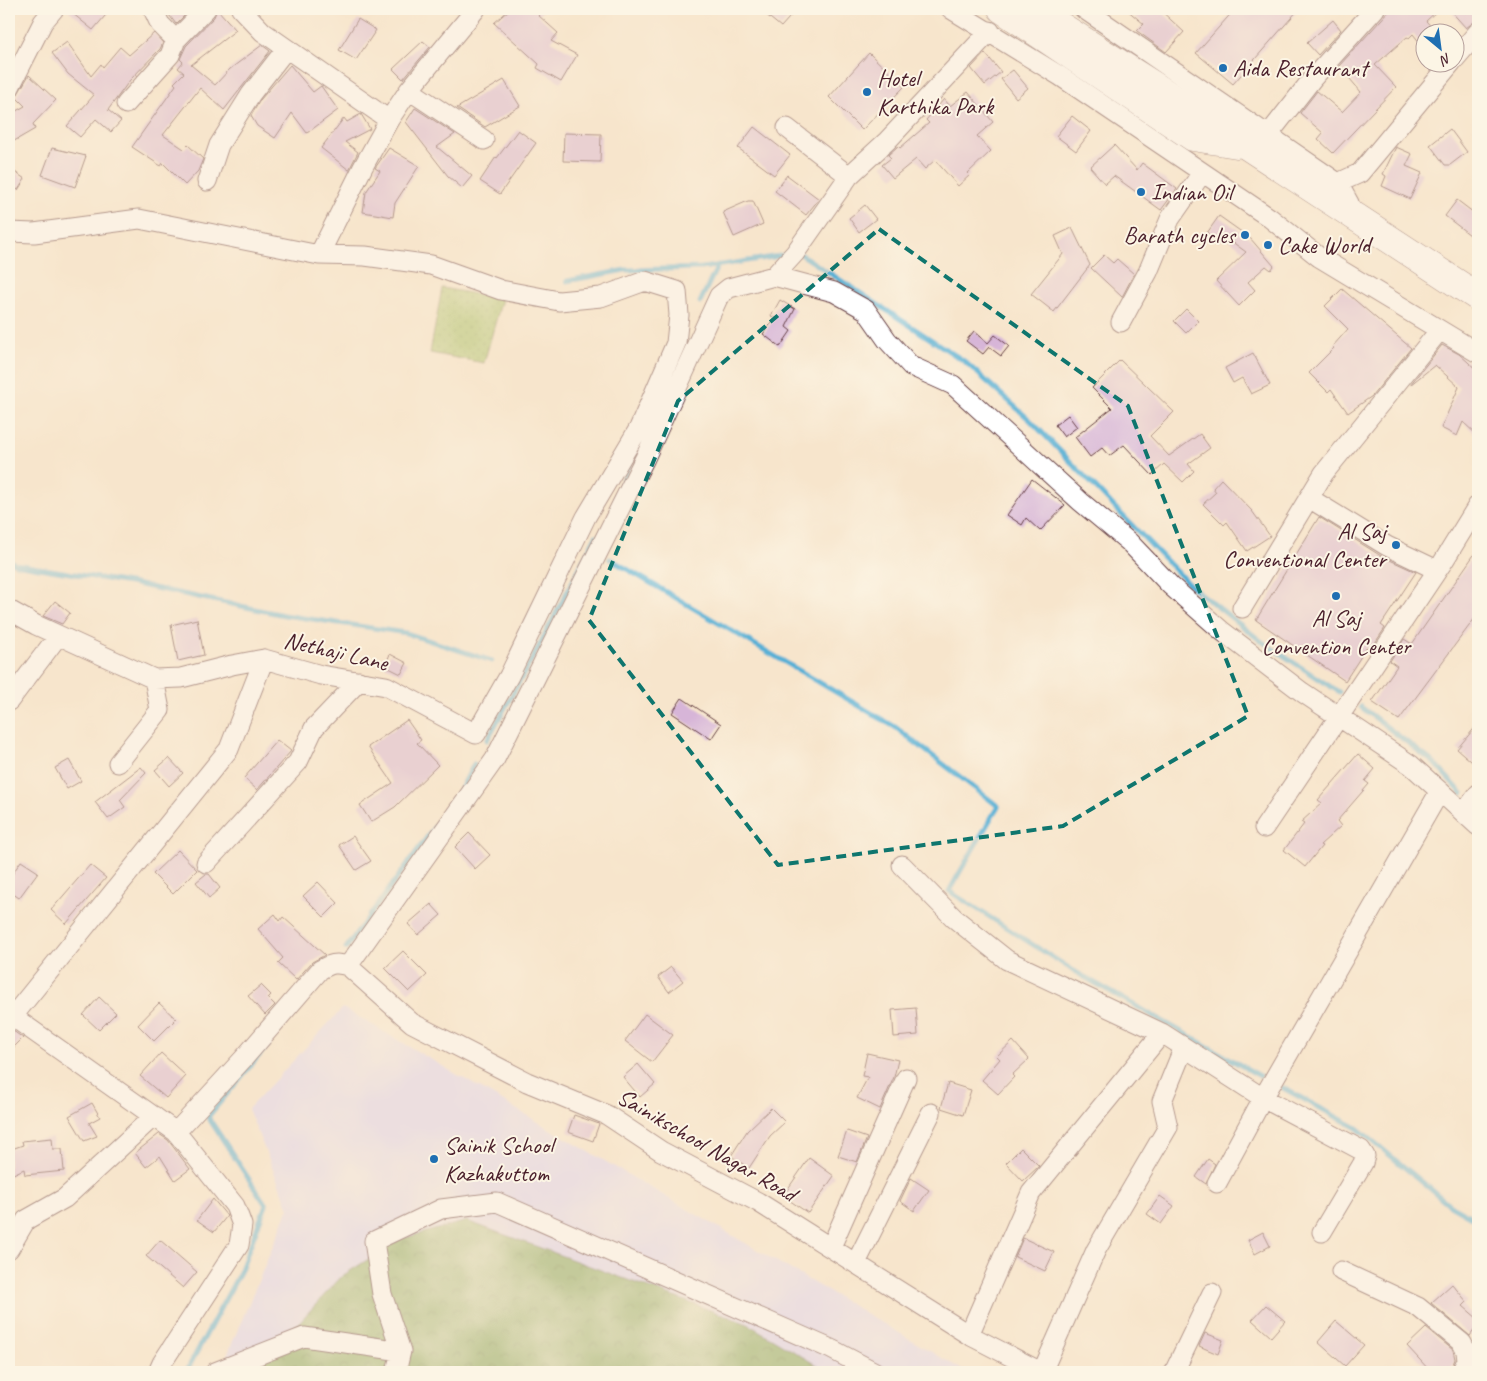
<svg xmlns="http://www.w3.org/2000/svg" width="1487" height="1381" font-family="Caveat,sans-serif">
<defs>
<pattern id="forest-crowns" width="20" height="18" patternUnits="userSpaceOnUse" patternTransform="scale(1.25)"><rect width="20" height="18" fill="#86a95e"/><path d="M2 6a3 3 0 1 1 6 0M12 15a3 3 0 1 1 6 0" fill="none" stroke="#70894e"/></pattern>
<pattern id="park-dots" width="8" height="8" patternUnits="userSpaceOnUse" patternTransform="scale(1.25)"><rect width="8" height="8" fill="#a8c36a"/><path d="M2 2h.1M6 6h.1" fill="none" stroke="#92a75c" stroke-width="1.8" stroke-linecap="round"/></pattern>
</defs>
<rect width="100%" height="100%" fill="#fcf5e5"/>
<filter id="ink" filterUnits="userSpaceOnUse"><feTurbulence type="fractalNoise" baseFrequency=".02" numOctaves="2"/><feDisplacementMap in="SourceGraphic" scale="10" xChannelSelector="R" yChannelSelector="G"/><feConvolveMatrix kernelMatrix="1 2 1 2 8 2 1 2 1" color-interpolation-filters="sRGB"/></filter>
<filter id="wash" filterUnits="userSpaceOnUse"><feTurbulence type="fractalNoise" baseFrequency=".0096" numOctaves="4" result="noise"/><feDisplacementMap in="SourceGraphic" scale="20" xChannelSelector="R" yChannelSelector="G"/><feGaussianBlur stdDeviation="1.12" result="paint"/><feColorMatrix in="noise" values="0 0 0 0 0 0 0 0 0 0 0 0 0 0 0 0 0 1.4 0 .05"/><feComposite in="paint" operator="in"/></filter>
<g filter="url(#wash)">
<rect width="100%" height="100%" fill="#f7e5cc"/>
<!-- built -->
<path fill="#ddd5f6" d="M343 1008 966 1372H220L289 1208 248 1109Z"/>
<!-- forest -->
<path fill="url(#forest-crowns)" stroke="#686444" d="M467 1221 748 1324 828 1372H253L342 1276 400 1239Z"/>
<!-- park -->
<path fill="url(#park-dots)" stroke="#79714a" d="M442 288 502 299 484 363 430 353Z"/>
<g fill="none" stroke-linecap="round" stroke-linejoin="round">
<!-- stream -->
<path stroke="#58b0d5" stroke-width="5" d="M799 253 964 361 1031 421 1190 585 1261 641 1339 692
M567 281 625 270 702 268 786 255
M700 302 718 265
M616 497 634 454
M610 559 895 727 998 806 949 891 1074 971 1260 1076
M9 560 15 564 135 584 284 615 406 633 492 661
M1361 707 1433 762 1462 793
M487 740 536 652 596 536
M346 948 458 795 474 764
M1283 1088 1357 1128 1450 1205 1478 1221
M186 1372 240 1272 266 1205 208 1117 268 1045"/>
</g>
<g id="blocks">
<!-- building -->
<path fill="#d7b5d8" d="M67 9H111L93 30Z
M169 9H191L176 24 166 11Z
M217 9 236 30 191 65 215 85 230 69 262 45 270 51 224 110 200 88 163 135 184 149 188 145 203 159 198 171 185 185 163 163 161 166 132 147 176 85 174 83 184 73 178 68 183 62 180 59 186 46 214 17Z
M510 9H545L538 15 558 33 551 41 577 55 561 82 537 68 539 64 494 23Z
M759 9H797L781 27Z
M1126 9H1159L1184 32 1166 52 1137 31 1144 24Z
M1235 9H1299L1233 84 1196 53Z
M1391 9H1439L1426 21 1436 32H1424V48L1413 34 1409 38 1407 37 1375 65 1396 87 1333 153 1318 139 1323 133 1300 113 1317 91 1342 112 1361 92 1339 66Z
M1449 9H1478V21L1474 22 1466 28Z
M358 19 376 30 356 60 339 50Z
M1333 20 1341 30 1318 55 1307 43Z
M154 33 163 43 160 49 130 80 108 110 121 121 111 132 96 119 80 137 67 126 94 95 68 74 52 53 67 42 91 76 101 64 103 67 120 47 129 55Z
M423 41 430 47 403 79 393 69Z
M869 53 904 87 862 130 829 97Z
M985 53 1001 72 985 85 971 68Z
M290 65 313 92 321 86 338 110 307 133 292 113 275 138 257 126 251 116 260 100Z
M1013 70 1028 88 1016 98 1001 79Z
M29 75 56 100 33 124 35 129 9 144V115L25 106 16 97Z
M504 80 520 106 485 127 457 108Z
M968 92 993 122 977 136 991 151 968 173 970 175 958 186 935 160 925 169 916 159 893 178 882 165 891 158 888 155 898 146 900 148 929 123 926 120 944 99 950 106Z
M415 108 455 134 437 147 472 176 462 188 448 176 406 122Z
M361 114 370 129 345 142 358 152 349 170 321 148 344 118 347 122Z
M1072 116 1091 131 1076 151 1056 136Z
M754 127 790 155 774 175 738 148Z
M1450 129 1467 152 1450 165H1445L1430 145Z
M518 130 536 143 500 194 480 181 496 157 497 158Z
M564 133 601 134 600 162 563 161Z
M1114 145 1137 170 1142 163 1177 189 1161 210 1114 176 1105 184 1090 167Z
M1396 147 1412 154 1406 166 1422 173 1410 199 1382 186 1386 176 1383 174Z
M52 148 86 156 75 187 42 175Z
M389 148 419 166 395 203 393 217 363 212 366 192 380 171 375 168Z
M9 168 25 179 18 190 9 184Z
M787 175 819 199 806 215 775 191Z
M1457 200 1478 216V241L1445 216Z
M748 201H753L763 224 734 237 723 212Z
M865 205 876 219 859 232 849 218Z
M1219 216 1250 238 1274 266 1271 270 1266 266 1248 282 1255 290 1239 306 1216 281 1246 252 1224 236 1219 242 1207 233Z
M1072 228 1090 265 1054 312 1031 294 1063 254 1055 236Z
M1104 255 1113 263 1117 259 1134 274 1122 297 1091 268Z
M1342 289 1411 348 1372 396 1348 413 1331 389 1328 392 1309 373 1334 348 1332 347 1348 329 1325 306Z
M780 300 795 309 786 327 791 331 780 347 763 334 775 318 771 316Z
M1186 309 1198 321 1186 333 1174 321Z
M974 331 988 343 995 335 1009 346 1001 356 989 347 983 354 966 341Z
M1442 345 1459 354 1478 371V436L1463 422 1457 436 1441 428 1459 387 1435 365 1410 385Z
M1253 353 1270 385 1251 394 1242 378 1233 383 1225 368Z
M1120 360 1174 412 1150 436 1169 456 1200 434 1210 448 1188 464 1194 471 1183 482 1164 464 1152 475 1124 445 1109 456 1102 448 1090 457 1075 437 1112 408 1092 388Z
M1068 415 1077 427 1064 437 1055 425Z
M1032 479 1065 505 1040 531 1026 518 1022 525 1007 515Z
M1221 479 1252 511 1270 536 1247 551 1227 522 1224 525 1203 504 1216 492 1213 488Z
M1319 517 1381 556 1416 572 1381 625 1385 628 1371 649 1367 647 1345 681 1256 620Z
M1478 549V614L1399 720 1372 702 1397 666 1390 661 1404 639 1412 644Z
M55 601 70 613 62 624 43 616Z
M197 619 204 655 178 661 171 625Z
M390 654 407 663 401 674 385 666Z
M682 698 721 724 711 739 672 713Z
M407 720 421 740 417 743 438 765 395 807 371 822 360 805 393 783 368 747Z
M1478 724V767L1457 749Z
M277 740 291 751 257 790 244 778Z
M1358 754 1375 769 1365 781 1369 784 1337 821 1341 826 1320 845 1322 846 1305 867 1284 850 1304 824 1301 822 1322 803 1318 800Z
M169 758 183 773 169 786 155 770Z
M69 760 81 781 67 789 55 768Z
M141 767 146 773 120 800 125 807 108 819 95 802Z
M469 833 490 855 475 869 455 847Z
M353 836 371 861 356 870 339 845Z
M178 850 197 870 173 894 153 874Z
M21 861 38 872 19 898 9 891V879Z
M90 865 106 878 66 924 51 910Z
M206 874H209L220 888 209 898 196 882Z
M318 882 338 903 324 917 303 896Z
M431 904 441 915 418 935 408 924Z
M275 914 280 921 283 917 325 955 312 962 296 980 278 963 283 958 258 929Z
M403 951 427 975 409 992 385 968Z
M671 967 683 981 669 992 658 977Z
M261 985 271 995 268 998 275 1005 265 1015 248 996Z
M99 997 116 1013 99 1030 83 1015Z
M159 1003 176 1019 154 1041 138 1025Z
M916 1008 918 1035 894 1037 892 1010Z
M645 1014 673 1035 652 1062 625 1041Z
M9 1028 23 1038 9 1052Z
M1013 1041 1029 1059 1012 1075 1014 1077 998 1094 982 1080 1000 1059 997 1056Z
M161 1053 186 1076 166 1098 140 1076Z
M867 1053 898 1060 894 1077 880 1109 857 1098 868 1077 862 1076Z
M638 1064 655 1084 640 1097 623 1077Z
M948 1083 971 1090 963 1115 941 1108Z
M92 1103 100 1117 89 1123 97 1136 84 1141 69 1116Z
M771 1108 785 1122 770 1136 749 1168 731 1156 747 1131Z
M574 1115 599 1124 593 1141 568 1132Z
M847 1131 867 1138 857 1162 838 1156Z
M159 1134 168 1140 190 1169 175 1180 160 1156 146 1167 135 1153Z
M52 1138 53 1149H62L64 1171 25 1175 24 1169 9 1176V1150L23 1145 22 1141Z
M1021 1148 1039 1166 1023 1181 1006 1163Z
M809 1158 834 1176 808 1213 783 1196Z
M1208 1159 1215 1164 1206 1184 1196 1177Z
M911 1178 929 1190 914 1211 900 1201Z
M1160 1196 1174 1206 1161 1224 1147 1214Z
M213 1199 227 1216 214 1232 197 1220Z
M1263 1232 1270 1246 1255 1254 1248 1240Z
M1023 1238 1054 1252 1045 1271 1015 1257Z
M160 1240 197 1272 183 1288 146 1256Z
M1452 1284 1467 1302 1463 1306 1478 1319V1325L1470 1336 1431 1303Z
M1266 1305 1285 1321 1271 1337 1252 1320Z
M1336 1321 1364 1345 1345 1366 1318 1342Z
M1426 1328 1453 1350 1455 1359 1450 1372H1431L1407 1346Z
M1205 1333 1223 1340 1218 1354 1199 1346Z"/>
</g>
</g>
<g filter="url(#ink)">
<use href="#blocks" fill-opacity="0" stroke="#643d43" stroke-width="1"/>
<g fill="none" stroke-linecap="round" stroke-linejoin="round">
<defs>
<path id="minor" d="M153 9 160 24 176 40
M241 9 263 32 389 120 363 167 319 255
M951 9 1060 76 1270 218 1319 257 1478 353
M1084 9 1338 183 1349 203 1352 214
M1454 60 1478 32
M9 89 43 22 54 9
M409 90 484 140
M126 104 170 55 176 40 206 9
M389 120 409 90 476 9
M787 128 849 176
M1269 134 1313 78 1375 9
M207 181 219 145 251 94 286 49
M1338 183 1360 173 1452 62
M9 232 34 233 139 219 319 255 365 256 431 265 501 290 559 301 601 297 645 281 677 291 679 315 676 343 639 428 586 517 509 676 476 734 386 686 321 675 264 659 232 665 181 678 154 679 36 625 9 610
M774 276 795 253 849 176 887 141 990 31
M1121 322 1148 272 1170 219 1202 173
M1309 498 1387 546 1437 570
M1242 608 1324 473 1439 331
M9 701 58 636
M118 763 160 710 154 679
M1464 813 1478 794
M1264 828 1443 562 1478 505
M206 863 298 762 314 728 359 681
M902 865 954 918 1007 960 1162 1033 1263 1098 1361 1150 1365 1156 1363 1163 1322 1232
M348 966 495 759 645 458 719 296 729 288 774 276 834 292 866 310 887 340 911 366 953 385 1081 502 1129 542 1171 586 1222 631 1302 692 1411 765 1478 826
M9 1014 176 1132
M13 1016 229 749 264 659
M1217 1183 1263 1098 1440 791
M831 1247 906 1078
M9 1249 26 1220 65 1198 154 1116
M856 1263 931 1113
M1341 1271 1418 1307 1462 1343 1466 1351 1467 1361 1461 1372
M969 1335 1031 1193 1162 1033
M401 1351 382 1294 374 1241 441 1209 497 1202 831 1349 875 1372
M158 1372 162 1363 239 1245 242 1225 235 1206 176 1132 244 1058 320 970C330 964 336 962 348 966L412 1023 527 1082 607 1115 661 1151 758 1202 969 1335 1041 1372
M215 1372 304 1337 401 1351 396 1372
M1042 1372 1096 1250 1168 1127 1162 1101 1184 1047
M1174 1372 1212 1293"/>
<path id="highway" d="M1002 9 1193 137 1237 144
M1034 9 1200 115 1478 297"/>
</defs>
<!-- minor casing -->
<use href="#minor" stroke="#643d43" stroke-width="21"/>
<!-- highway casing -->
<use href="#highway" stroke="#643d43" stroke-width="29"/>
<!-- minor -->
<use href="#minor" stroke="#fff" stroke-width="19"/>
<!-- highway -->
<use href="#highway" stroke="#fff" stroke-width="28"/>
</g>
</g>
<!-- marked area -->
<path d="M0 0H1487V1381H0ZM879 229 1128 406 1248 716 1063 826 778 865 589 620 678 401Z" fill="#f7e5cc" fill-opacity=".55" fill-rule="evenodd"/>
<path fill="none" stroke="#0f766e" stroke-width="4" stroke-dasharray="10 6" stroke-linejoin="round" d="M879 229 1128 406 1248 716 1063 826 778 865 589 620 678 401Z"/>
<!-- markers -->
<g fill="#1f6fb2" stroke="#fcf5e5" stroke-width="2">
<circle cx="1223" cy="68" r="5"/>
<circle cx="867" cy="92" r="5"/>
<circle cx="1141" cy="192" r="5"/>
<circle cx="1245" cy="235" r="5"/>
<circle cx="1268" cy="245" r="5"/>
<circle cx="1396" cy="545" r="5"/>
<circle cx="1336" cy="596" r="5"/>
<circle cx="434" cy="1159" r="5"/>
</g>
<g text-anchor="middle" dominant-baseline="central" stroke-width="4" stroke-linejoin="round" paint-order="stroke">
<!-- poi labels -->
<g font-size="24" fill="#4a1f2b" stroke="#fcf5e5" text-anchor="start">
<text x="1233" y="68">Aida Restaurant</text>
<text x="877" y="78">Hotel<tspan x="877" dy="28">Karthika Park</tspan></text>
<text x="1151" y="192">Indian Oil</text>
<text x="1235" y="235" text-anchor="end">Barath cycles</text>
<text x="1278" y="245">Cake World</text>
<text x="1386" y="531" text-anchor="end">Al Saj<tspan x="1386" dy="28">Conventional Center</tspan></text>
<text x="1336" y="618" text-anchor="middle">Al Saj<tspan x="1336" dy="28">Convention Center</tspan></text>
<text x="444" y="1145">Sainik School<tspan x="444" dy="28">Kazhakuttom</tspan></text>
</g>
<!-- street labels -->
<g font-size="24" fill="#4a1f2b" stroke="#fcf5e5">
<text transform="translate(336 651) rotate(13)">Nethaji Lane</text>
<text transform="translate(707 1145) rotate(30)">Sainikschool Nagar Road</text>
</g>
</g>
<!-- margin -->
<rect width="1487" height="1381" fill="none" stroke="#fcf5e5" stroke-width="30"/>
<!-- north arrow -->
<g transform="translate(1440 48) rotate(151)"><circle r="24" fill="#fcf5e5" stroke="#b59f9b"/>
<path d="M0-4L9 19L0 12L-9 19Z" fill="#1f6fb2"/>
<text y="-8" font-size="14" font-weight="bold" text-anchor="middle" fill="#4a1f2b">N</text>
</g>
</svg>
